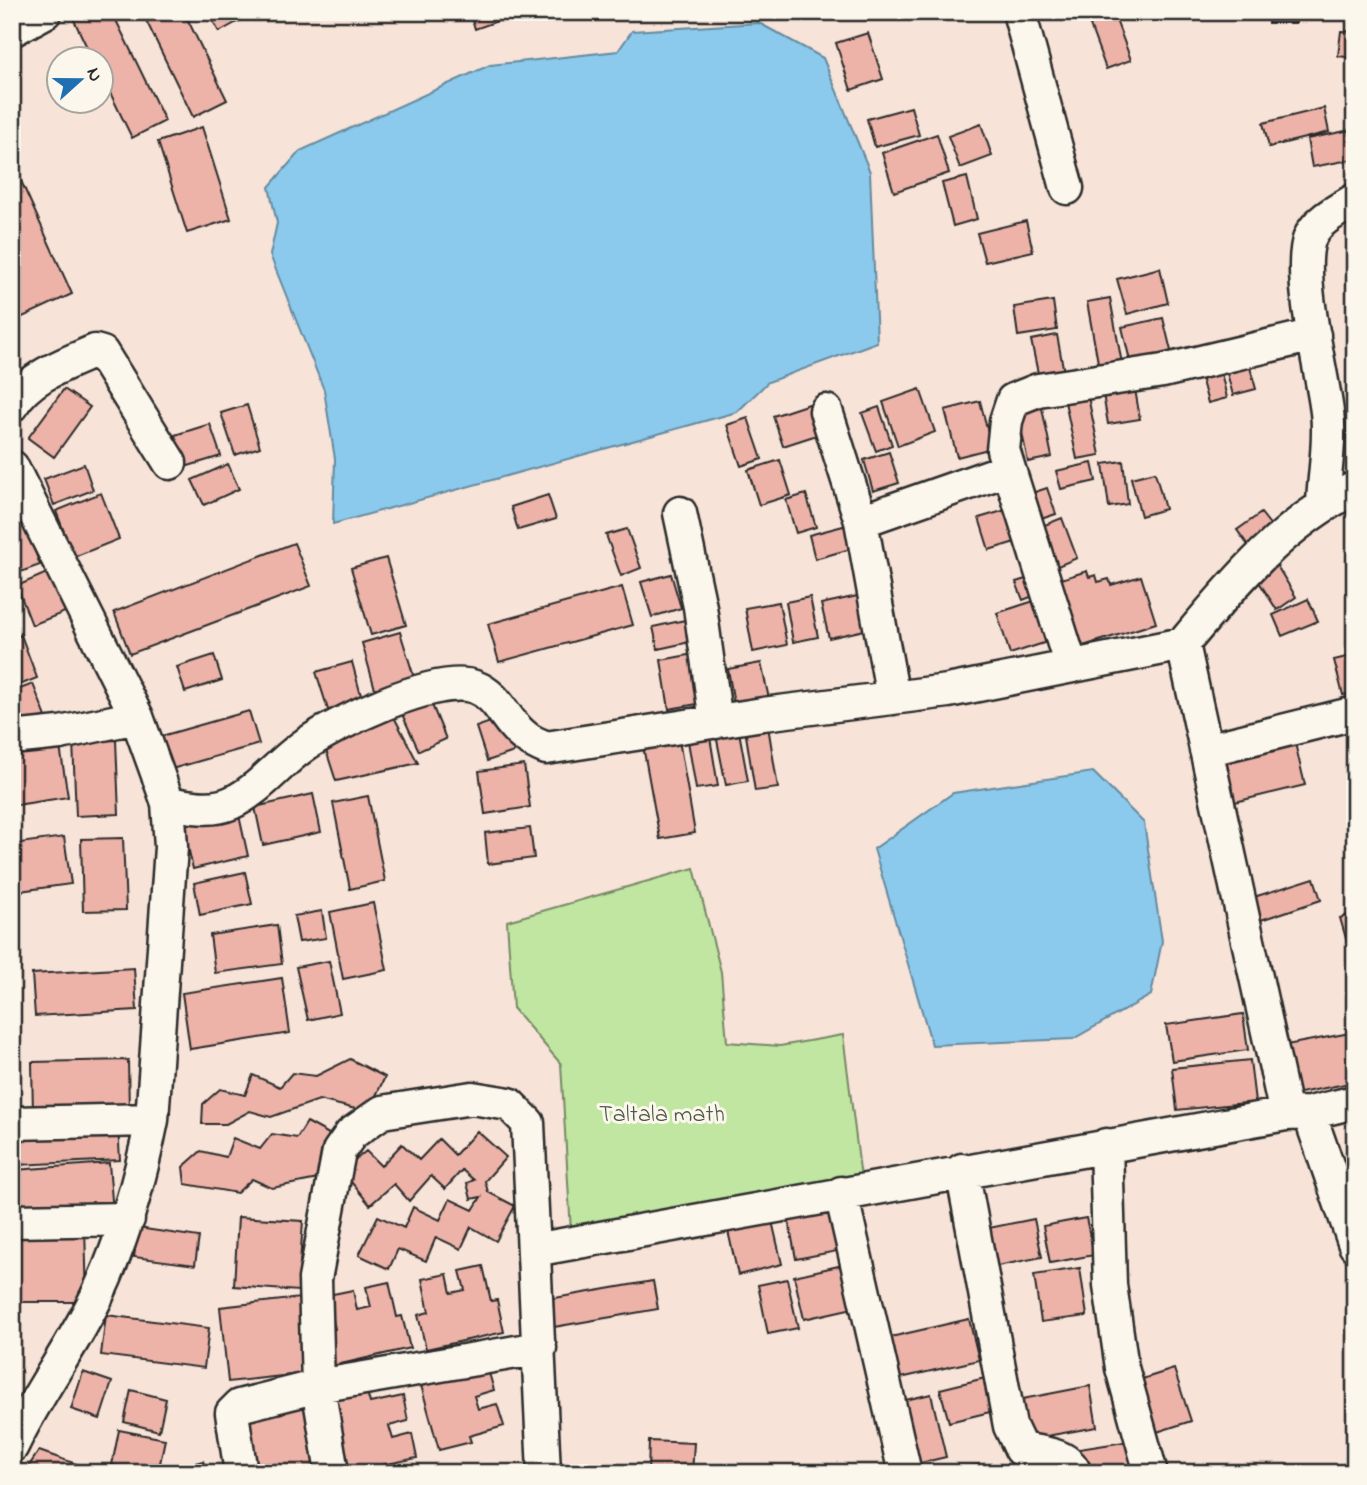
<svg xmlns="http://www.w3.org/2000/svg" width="1367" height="1485" font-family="'Indie Flower',sans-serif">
<rect width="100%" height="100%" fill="#f7e3d8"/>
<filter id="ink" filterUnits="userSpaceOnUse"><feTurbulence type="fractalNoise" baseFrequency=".0143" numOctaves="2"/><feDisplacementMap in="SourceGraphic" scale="14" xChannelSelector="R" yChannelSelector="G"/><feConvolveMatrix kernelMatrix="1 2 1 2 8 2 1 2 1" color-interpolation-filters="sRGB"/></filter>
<g filter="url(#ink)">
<!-- green -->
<path fill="#c0e6a1" stroke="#768866" stroke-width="2" d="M694 868 721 972 727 1042 780 1046 843 1035 861 1178 571 1232 561 1064 513 1008 507 921Z"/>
<!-- water -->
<path fill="#8bcaec" stroke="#658a9f" stroke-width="2" d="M759 23 823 58 870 172 877 342 768 382 737 412 333 524 335 459 324 390 270 255 277 223 269 187 300 151 490 65 618 51 632 31Z
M1093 772 1144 823 1162 941 1151 995 1073 1039 932 1045 874 849 953 793Z"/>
<!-- building -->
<path fill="#edb3a8" stroke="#2b2b2b" stroke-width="2" d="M80 12H112L165 121 132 138 102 76V60H93L72 16Z
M142 12H184L227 100 193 117Z
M208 12H255L219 32Z
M470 12H507L509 17 475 29Z
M1085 12H1113L1131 60 1106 69Z
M1268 12H1296V23H1268Z
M1341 31 1355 32V58L1338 56Z
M868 33 883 79 851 90 836 43Z
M911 107 919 135 875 147 867 119Z
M1324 108 1329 132 1269 147 1263 123Z
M981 124 992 156 960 168 948 136Z
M202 127 231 219 187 233 158 142Z
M1355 129V159L1312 167 1307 139Z
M937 134 949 173 894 192 882 153Z
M17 172 72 294 14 321 12 174Z
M967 177 977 219 953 226 942 183Z
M1026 221 1033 251 985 262 977 233Z
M1160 268 1168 303 1127 314 1117 279Z
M1110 298 1122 364 1099 368 1087 302Z
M1053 301 1057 330 1018 336 1014 307Z
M1163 318 1172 355 1131 365 1122 327Z
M1057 335 1065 378 1040 383 1031 340Z
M1248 360 1256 389 1233 395 1225 366Z
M1219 364 1227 398 1208 403 1199 370Z
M1134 383 1140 419 1108 424 1102 388Z
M1086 387 1100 455 1077 459 1063 392Z
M64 389 90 407 54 457 28 438Z
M920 389 935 432 898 446 883 402Z
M980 401 992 448 957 457 945 410Z
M812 403 823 433 783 446 773 416Z
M247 405 260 447 235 455 221 413Z
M879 407 892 445 876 451 862 413Z
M1042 408 1052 457 1028 462 1018 413Z
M748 418 762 459 741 466 727 425Z
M210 424 221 456 185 467 175 435Z
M889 452 899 483 873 491 864 460Z
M780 460 791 495 759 505 748 470Z
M1123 461 1128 504 1109 507 1103 464Z
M1092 463 1096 481 1061 489 1056 471Z
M84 464 93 490 54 505 44 479Z
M228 464 239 489 204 505 192 480Z
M1155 472 1165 509 1141 516 1131 478Z
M1047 488 1056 514 1038 520 1029 494Z
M101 493 119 539 74 557 56 511Z
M806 494 816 527 796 533 786 500Z
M548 495 556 519 518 530 511 507Z
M1006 510 1015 542 989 550 979 518Z
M1261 513 1272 527 1248 545 1237 530Z
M1062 518 1077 558 1053 568 1037 528Z
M25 524 40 565 12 575V529Z
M847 525 854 548 815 559 809 535Z
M627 529 641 568 621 576 606 535Z
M294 543 311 586 130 654 114 612Z
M386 558 406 625 371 635 351 568Z
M1274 561 1296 597 1277 610 1254 574Z
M1087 571 1089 577 1096 575 1098 582 1109 579 1111 585 1141 576 1156 623 1077 648 1055 581Z
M49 572 65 612 32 625 17 586Z
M671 574 681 608 652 617 641 582Z
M1029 578 1036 595 1023 600 1016 582Z
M622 587 633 625 499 662 488 624Z
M862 595 869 629 829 638 821 604Z
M810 597 818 637 793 642 786 602Z
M1308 599 1318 621 1282 636 1273 615Z
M1037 600 1050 641 1010 654 997 613Z
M779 602 787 645 753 652 745 608Z
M685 620 690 642 658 649 653 627Z
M400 632 414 677 375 689 362 643Z
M21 635 37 678 12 688V638Z
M694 654 703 703 669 709 661 660Z
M214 655 222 680 185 692 177 667Z
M1355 655V692L1343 695 1334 660Z
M352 662 363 703 329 713 316 672Z
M761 663 770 703 735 710 728 669Z
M33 684 46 717 20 727 12 705V692Z
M430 700 446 739 419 751 401 712Z
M249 711 259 744 168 770 158 737Z
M394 717 418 763 336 781 325 747Z
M502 718 514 752 487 761 476 727Z
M738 726 748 781 726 785 715 730Z
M768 726 778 788 755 791 745 729Z
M709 731 718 786 696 789 687 735Z
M1294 739 1305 785 1235 802 1224 756Z
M116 740 119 814 76 816 73 741Z
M679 740 695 833 660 839 643 746Z
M60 747 68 797 16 805 12 754Z
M524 765 530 807 485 814 479 771Z
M313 794 321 832 263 845 255 807Z
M368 796 385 881 350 889 333 803Z
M238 811 248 856 193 869 183 824Z
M530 828 534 858 488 864 485 833Z
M64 837 71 884 12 892V844Z
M123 838 126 910 83 911 81 839Z
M245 872 252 904 200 915 194 883Z
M1314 878 1321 900 1261 920 1254 897Z
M373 903 387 970 343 979 330 912Z
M322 911 326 938 299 942 294 916Z
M1355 913V951L1350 952 1340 918Z
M277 925 282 964 215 973 210 935Z
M329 961 340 1013 308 1020 296 967Z
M134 968 137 1010 35 1016 32 974Z
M282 978 290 1033 190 1049 182 993Z
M1243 1014 1248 1050 1172 1061 1166 1025Z
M1350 1033 1355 1082 1290 1095 1281 1046Z
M350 1059 385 1077 368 1112 319 1100 271 1117 250 1111 226 1124H202L203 1104 220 1089 245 1095 253 1075 280 1087 292 1073 316 1076Z
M128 1060 129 1112 33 1115 32 1062Z
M1250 1060 1255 1102 1177 1110 1172 1068Z
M307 1122 338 1139 318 1179 272 1188 252 1179 237 1193 185 1184 183 1167 201 1151 226 1157 233 1138 260 1149 272 1134 297 1138Z
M118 1126 120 1160 17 1165 15 1131Z
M477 1131 506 1157 485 1181 488 1192 515 1206 496 1241 471 1227 461 1249 436 1237 426 1261 398 1249 389 1269 359 1255 378 1216 404 1228 413 1207 440 1220 450 1199 473 1210 481 1197 471 1199 467 1183 474 1180 462 1170 445 1189 431 1176 409 1201 394 1184 370 1205 342 1171 366 1151 381 1166 402 1144 419 1160 439 1139 455 1155Z
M109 1163 113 1213 19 1219 15 1170Z
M830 1208 837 1251 796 1259 788 1217Z
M238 1217 303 1221 298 1291 234 1286Z
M1086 1218 1094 1255 1050 1263 1043 1226Z
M1034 1219 1042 1257 997 1266 989 1228Z
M772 1221 782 1264 738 1275 728 1231Z
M12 1226H85L87 1302H12Z
M138 1228 199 1237 195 1265 134 1257Z
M843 1265 853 1308 804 1319 794 1276Z
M483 1266 491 1301 497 1300 504 1332 426 1349 418 1315 429 1312 422 1279 447 1274 451 1293 465 1290 460 1271Z
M1080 1268 1087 1316 1041 1322 1034 1275Z
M787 1279 798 1328 768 1334 758 1285Z
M653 1281 658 1309 548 1328 543 1300Z
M389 1282 397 1317 402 1316 410 1348 332 1366 324 1331 335 1329 328 1295 353 1290 357 1310 371 1307 366 1287Z
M300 1298 309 1373 228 1382 220 1307Z
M106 1315 209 1328 204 1368 101 1355Z
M969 1319 979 1360 892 1380 882 1339Z
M487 1366 494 1390 474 1396 478 1409 497 1404 504 1426 469 1436 471 1442 439 1450 419 1378Z
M1174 1369 1191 1421 1157 1432 1139 1380Z
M83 1372 112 1382 100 1419 71 1409Z
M989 1377 998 1410 949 1422 940 1389Z
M1090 1386 1097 1427 1024 1440 1017 1400Z
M131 1390 166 1399 159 1431 124 1422Z
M367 1392 370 1403 403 1396 408 1421 389 1426 393 1439 412 1434 417 1458 382 1465 384 1471 350 1473 333 1399Z
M931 1394 946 1457 912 1465 897 1402Z
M307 1407 319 1473H249L239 1419Z
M119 1430 165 1439 158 1473 112 1465Z
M649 1441 694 1443 692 1473H648Z
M1131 1441 1136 1473H1083L1079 1449Z
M39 1451 85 1467 88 1473H24Z
M203 1461 207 1473H163L162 1472Z
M1355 1461V1473H1319Z
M979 1465 980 1473H949V1469Z"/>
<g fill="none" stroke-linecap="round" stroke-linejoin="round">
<defs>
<path id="minor" d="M1019 12 1067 188
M12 30 45 12
M12 405C29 376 66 364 95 351L102 353 170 463
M826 411 861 521 893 698
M12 467 137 717 168 803 171 847 152 1120C140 1181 123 1241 96 1298 71 1349 36 1395 12 1446
M1323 504C1324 474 1331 441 1327 412 1322 371 1296 272 1310 237 1317 220 1340 209 1355 200
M680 513 700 607 716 722
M861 521 1009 469
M1183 644C1233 584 1283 523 1355 488
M1071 666 1003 450 1006 421 1013 400 1038 390 1163 371 1314 335
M12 738 60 733 137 717
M1206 750 1355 713
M168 803C189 806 210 812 231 803 258 791 278 764 302 747 333 724 437 673 475 687 499 696 504 720 523 735 529 741 538 744 546 748L763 714 948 691 1183 644 1286 1114 534 1250
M1309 1113 1355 1102
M1286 1114 1309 1113 1355 1245
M12 1123 152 1120
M1106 1145 1110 1285 1122 1368 1151 1473
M962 1170 1010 1426 1021 1449C1040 1453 1067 1453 1075 1473
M841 1193 905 1473
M12 1221 128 1219
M241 1473 232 1413 239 1406 318 1386 540 1348
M332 1473 318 1386 315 1279 339 1151 351 1134 382 1112 472 1098 509 1104 528 1123 544 1473"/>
</defs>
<!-- minor casing -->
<use href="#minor" stroke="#2b2b2b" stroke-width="37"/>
<!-- minor -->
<use href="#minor" stroke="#fbf7ec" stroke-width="32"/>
</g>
</g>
<g text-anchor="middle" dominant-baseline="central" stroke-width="6" stroke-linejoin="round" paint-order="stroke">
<!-- park labels -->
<g font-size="24" fill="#505a48" stroke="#fbf7ec">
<text x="662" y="1115">Taltala math</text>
</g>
</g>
<!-- margin -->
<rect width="1367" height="1485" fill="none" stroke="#fbf7ec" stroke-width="42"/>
<rect x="21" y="21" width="1325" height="1443" fill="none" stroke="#2b2b2b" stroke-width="2.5" filter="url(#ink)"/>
<!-- north arrow -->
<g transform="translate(80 80) rotate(69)"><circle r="33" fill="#fbf7ec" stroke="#a8a59f" stroke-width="2"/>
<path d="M0-5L12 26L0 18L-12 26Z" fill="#1f6fb2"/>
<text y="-10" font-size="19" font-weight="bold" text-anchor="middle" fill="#2b2b2b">N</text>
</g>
</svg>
